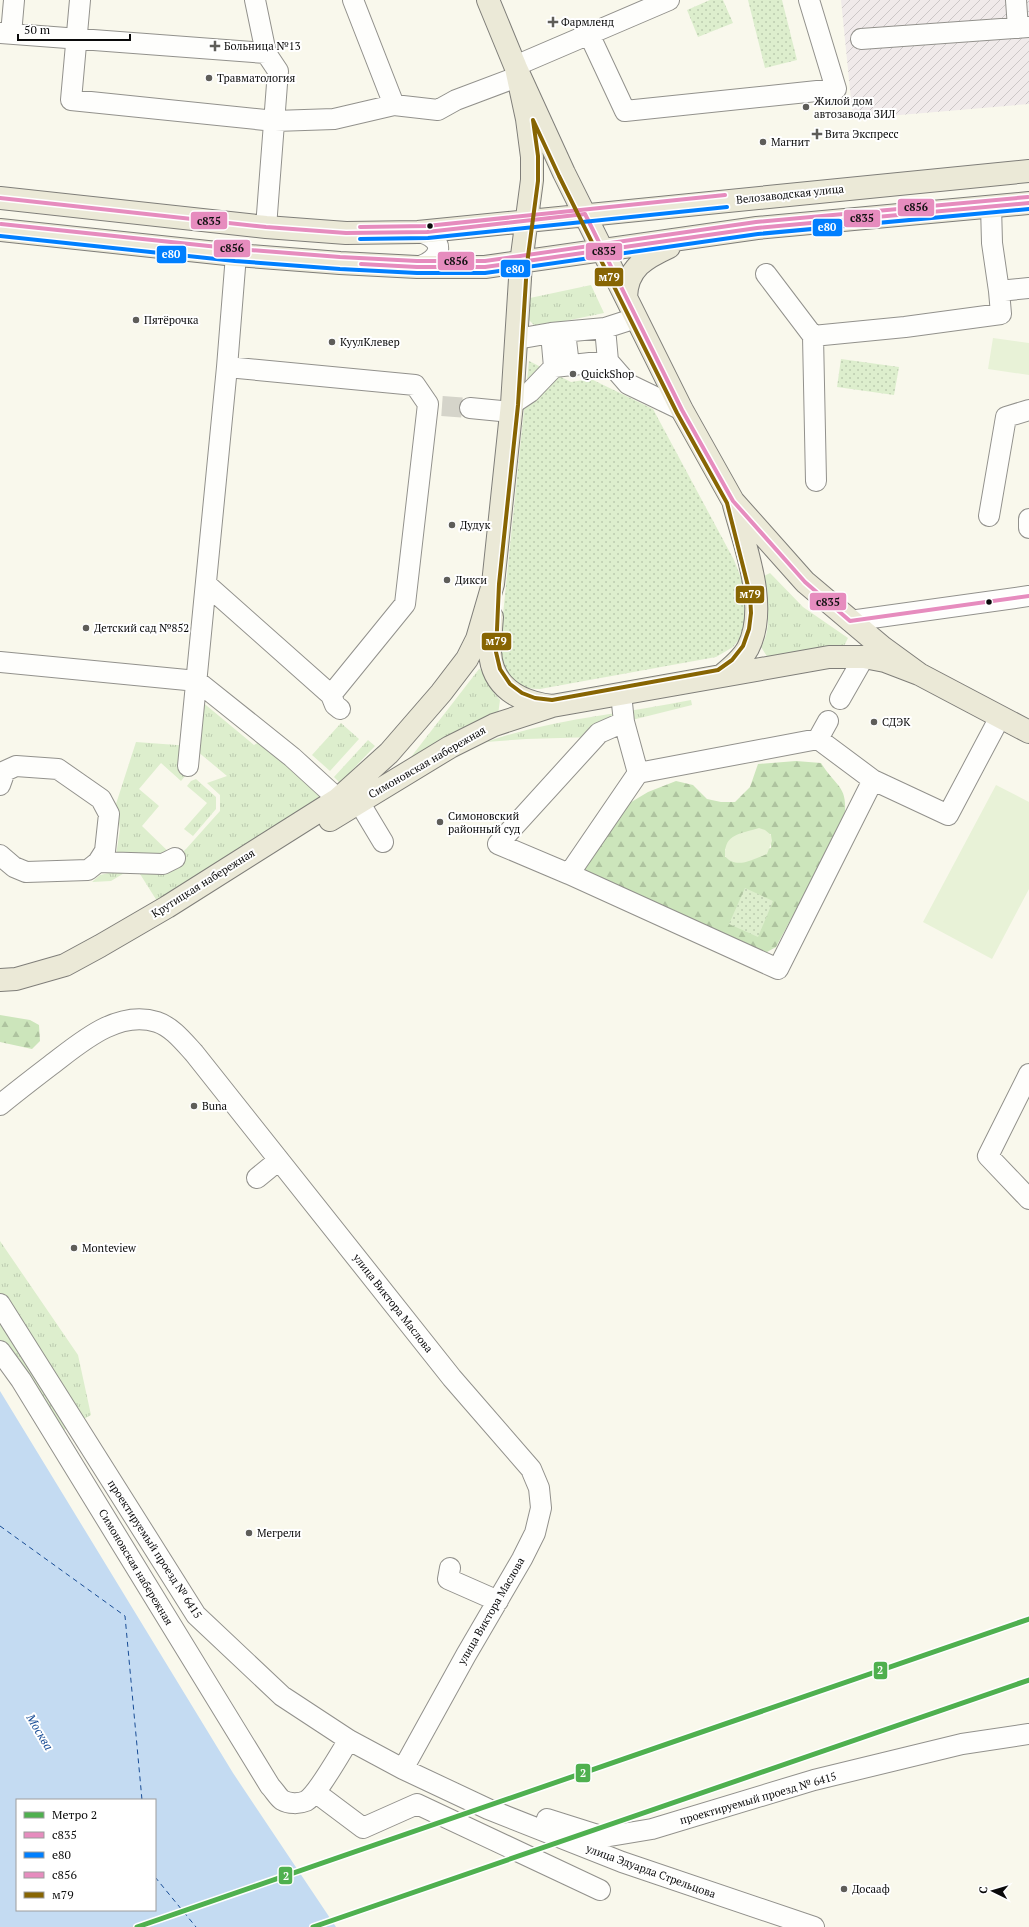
<svg xmlns="http://www.w3.org/2000/svg" width="1029" height="1927" font-family="'PT Serif',serif">
<defs>
<pattern id="industrial-furrows" width="10" height="10" patternUnits="userSpaceOnUse"><rect width="10" height="10" fill="#f0eaea"/><path d="M-1 1l2-2M0 10L10 0M9 11l2-2" fill="none" stroke="#ccc7c7"/></pattern>
<pattern id="grass-tufts" width="24" height="20" patternUnits="userSpaceOnUse"><rect width="24" height="20" fill="#ddeecd"/><path d="M3 7l-1-3M5 7V3M7 7l1-3M15 17l-1-3M17 17v-4M19 17l1-3" fill="none" stroke="#bccbaf"/></pattern>
<pattern id="forest-firs" width="22" height="20" patternUnits="userSpaceOnUse"><rect width="22" height="20" fill="#cce5bb"/><path d="M5 1l3.5 6h-7zM16 11l3.5 6h-7z" fill="#aec39f"/></pattern>
<pattern id="park-dots" width="8" height="8" patternUnits="userSpaceOnUse"><rect width="8" height="8" fill="#ddeecd"/><path d="M2 2h.1M6 6h.1" fill="none" stroke="#bccbaf" stroke-width="1.8" stroke-linecap="round"/></pattern>
</defs>
<rect width="100%" height="100%" fill="#f9f8ec"/>
<!-- industrial -->
<path fill="url(#industrial-furrows)" d="M841 0H1029V104L853 119Z"/>
<!-- grass -->
<path fill="url(#grass-tufts)" fill-rule="evenodd" d="M591 285 604 313 536 327 527 318 530 298Z
M770 573 803 607 848 638 844 646 768 658 761 647C774 625 766 601 760 578Z
M479 669 484 670C486 683 491 690 500 700L498 715 415 762 411 757Z
M195 696 254 745 267 737 328 790 312 803 157 901 135 866 115 862 120 829 116 804 136 742 190 746ZM191 746 227 776 207 783 220 795V811L186 849 175 858 142 826 159 806 139 789 161 763 181 781 186 775Z
M691 700 692 705 624 722 595 737 526 739 486 742C551 719 623 714 691 700Z
M341 723 359 739 330 771 312 755Z
M368 740 375 746 340 783 334 777Z
M196 779 216 797V809L193 836 184 829 207 803 187 786 191 781Z
M113 872H126L111 881 92 882 100 875Z
M0 1241 78 1355 91 1415 55 1435 0 1351Z"/>
<!-- forest -->
<path fill="url(#forest-firs)" fill-rule="evenodd" d="M796 761 821 763C837 789 849 785 844 820L776 947 767 952 746 949 582 872 628 804 648 792 676 781 693 785 707 799 721 802H735L750 787 758 764ZM771 834V848L725 857V849Z
M0 1015 30 1020 39 1025 40 1041 32 1049 0 1042Z"/>
<!-- park -->
<path fill="url(#park-dots)" d="M710 0H723L733 23 698 37 687 10Z
M748 0H782L797 60 765 68Z
M841 359 899 367 894 395 837 387Z
M529 361 571 382 591 379 653 409 734 560 749 598 744 633 733 647 716 657 540 689C516 688 512 680 498 663Z
M745 888 773 901 758 937 729 924Z"/>
<!-- pitch -->
<path fill="#e8f2d7" d="M993 338 1029 343V375L988 369Z
M996 785 1029 802V889L992 959 923 922Z
M759 828 765 830 771 835 772 841 767 854C753 859 736 870 725 856 724 834 740 834 759 828Z"/>
<!-- water -->
<path fill="#c4dbf2" fill-rule="evenodd" d="M0 1391 233 1773 336 1927H0ZM17 1800H155V1910H17Z"/>
<g fill="none" stroke-linecap="round" stroke-linejoin="round">
<!-- ferry -->
<path stroke="#194d96" stroke-width="1" stroke-dasharray="5 4" stroke-linecap="butt" d="M0 1526 125 1616 142 1800
M155 1877 196 1927"/>
<!-- minor-tunnel -->
<path stroke="#d5d4ca" stroke-width="20" stroke-dasharray="20 10" stroke-linecap="butt" d="M442 406 470 408"/>
<defs>
<path id="minor" d="M80 0 71 100 275 121 334 119 394 105 353 0
M255 0 266 53 278 71 266 227
M1016 0 1018 28
M0 33 266 53
M11 34 14 0
M589 34 625 111 836 89 809 0
M861 39 1029 27
M515 66 669 0
M394 105 438 110 456 100 517 77
M991 206 992 243 999 291 1029 288
M417 267C443 260 447 238 418 232
M766 274 813 336 905 327 1001 314 999 291
M605 328 608 361 628 384 682 410
M565 332 569 365
M813 336 816 481
M517 339 551 333
M608 361 554 367 551 333 605 328 636 318
M227 367 415 385 428 404 405 604 331 695
M512 404 530 392 554 367
M470 408 511 412
M989 516 1006 417 1029 410
M1029 519V528
M206 584 331 695 335 705 340 709
M850 621 1029 596
M0 662 197 681 292 757 338 799 347 810
M621 694 624 722 638 773
M840 699 864 657
M818 739 828 721
M188 766 227 367 236 255
M873 780 778 969 569 874 638 773 818 739 873 780 948 815 1000 717
M0 785 5 771 16 766 58 769 101 799 109 814 105 851 98 862 88 870 26 872 14 867 0 855
M359 802 383 842
M98 862 163 864 175 858
M569 874 498 844 599 733 624 722
M1029 1074 988 1156 1029 1199
M0 1105C17 1091 34 1078 51 1065 79 1044 117 1009 157 1022 172 1027 183 1041 194 1053L452 1378 531 1469 539 1488 541 1508 535 1533 522 1559 466 1655 403 1769
M257 1178 279 1160
M0 1304 196 1615 282 1696 349 1740 403 1769 488 1809 622 1862 814 1927
M0 1351 21 1380 270 1786C274 1790 278 1797 282 1800 289 1804 299 1804 306 1801 318 1794 340 1753 349 1740
M450 1568 448 1579 498 1601
M315 1792 363 1828 417 1804 600 1890
M547 1819 604 1837 652 1829 814 1780 962 1744 1029 1734"/>
<path id="major" d="M488 0 516 68 564 173 682 410 733 501 805 582 882 647 919 674 1029 732
M0 198 266 227 346 233 418 232 1029 171
M0 230 236 255 340 263 417 267H485L757 228 1029 203
M626 297C627 268 645 258 669 247
M492 617C491 628 490 640 490 652 492 688 520 702 552 706
M721 676C731 668 742 659 748 648 769 607 745 547 734 505
M330 820 450 747 494 725 552 706 829 657H864L885 661 919 674
M0 980 16 979 65 965 100 946 167 907 338 799 389 753 441 693 467 659 477 639 493 584 512 404 521 263 532 180V157L527 119 516 68"/>
</defs>
<!-- minor casing -->
<use href="#minor" stroke="#92918c" stroke-width="22"/>
<!-- major casing -->
<use href="#major" stroke="#7f7e79" stroke-width="24"/>
<!-- minor -->
<use href="#minor" stroke="#fefefc" stroke-width="20"/>
<!-- major -->
<use href="#major" stroke="#ebe9d7" stroke-width="22"/>
<defs>
<path id="bus-1" d="M0 198 266 227 346 233 427 232 585 214 682 410 733 501 805 582 850 621 1029 596
M361 264 417 267H485L757 228 1029 203"/>
<path id="bus-2" d="M0 236 235 261 340 269 417 273H485L758 234 1029 209
M360 239 428 238 727 207"/>
<path id="bus-3" d="M1 224 237 249 340 257 417 261H485L756 222 1028 197
M360 227 427 226 725 195"/>
<path id="bus-4" d="M533 120 559 176 677 413 727 503 750 594 751 613 749 629 743 646 732 660 718 670 552 700 535 698 522 693 510 684 500 669 496 652 499 584 518 405 527 264 538 181V156Z"/>
</defs>
<!-- bus-1 casing -->
<use href="#bus-1" stroke="#fff" stroke-width="7"/>
<!-- bus-2 casing -->
<use href="#bus-2" stroke="#fff" stroke-width="7"/>
<!-- bus-3 casing -->
<use href="#bus-3" stroke="#fff" stroke-width="7"/>
<!-- bus-4 casing -->
<use href="#bus-4" stroke="#fff" stroke-width="7"/>
<!-- bus-1 -->
<use href="#bus-1" stroke="#e68cbe" stroke-width="4"/>
<!-- bus-2 -->
<use href="#bus-2" stroke="#007ffe" stroke-width="4"/>
<!-- bus-3 -->
<use href="#bus-3" stroke="#e68cbe" stroke-width="4"/>
<!-- bus-4 -->
<use href="#bus-4" stroke="#876503" stroke-width="4"/>
<defs>
<path id="metro-1" d="M137 1927 1029 1619
M313 1927 1029 1680"/>
</defs>
<!-- metro-1 casing -->
<use href="#metro-1" stroke="#fff" stroke-width="8"/>
<!-- metro-1 -->
<use href="#metro-1" stroke="#4fb04f" stroke-width="5"/>
</g>
<!-- markers -->
<g fill="#5e5d59" stroke="#fff" stroke-width="1.5">
<path d="M551 16h4v4h4v4h-4v4h-4v-4h-4v-4h4z"/>
<path d="M213 40h4v4h4v4h-4v4h-4v-4h-4v-4h4z"/>
<circle cx="209" cy="78" r="4"/>
<circle cx="806" cy="107" r="4"/>
<path d="M815 128h4v4h4v4h-4v4h-4v-4h-4v-4h4z"/>
<circle cx="763" cy="142" r="4"/>
<circle cx="136" cy="320" r="4"/>
<circle cx="332" cy="342" r="4"/>
<circle cx="573" cy="374" r="4"/>
<circle cx="452" cy="525" r="4"/>
<circle cx="447" cy="580" r="4"/>
<circle cx="86" cy="628" r="4"/>
<circle cx="874" cy="722" r="4"/>
<circle cx="440" cy="822" r="4"/>
<circle cx="194" cy="1106" r="4"/>
<circle cx="74" cy="1248" r="4"/>
<circle cx="249" cy="1533" r="4"/>
<circle cx="844" cy="1889" r="4"/>
</g>
<g fill="#0a0a0a" stroke="#fff" stroke-width="1.5">
<circle cx="430" cy="226" r="3.5"/>
<circle cx="989" cy="602" r="3.5"/>
</g>
<g text-anchor="middle" dominant-baseline="central" stroke-width="4" stroke-linejoin="round" paint-order="stroke">
<!-- poi labels -->
<g font-size="11" fill="#0a0a0a" stroke="#fff" text-anchor="start">
<text x="561" y="22">Фармленд</text>
<text x="224" y="46">Больница №13</text>
<text x="217" y="78">Травматология</text>
<text x="814" y="101">Жилой дом<tspan x="814" dy="13">автозавода ЗИЛ</tspan></text>
<text x="825" y="134">Вита Экспресс</text>
<text x="771" y="142">Магнит</text>
<text x="144" y="320">Пятёрочка</text>
<text x="340" y="342">КуулКлевер</text>
<text x="581" y="374">QuickShop</text>
<text x="460" y="525">Дудук</text>
<text x="455" y="580">Дикси</text>
<text x="94" y="628">Детский сад №852</text>
<text x="882" y="722">СДЭК</text>
<text x="448" y="816">Симоновский<tspan x="448" dy="13">районный суд</tspan></text>
<text x="202" y="1106">Buna</text>
<text x="82" y="1248">Monteview</text>
<text x="257" y="1533">Мегрели</text>
<text x="852" y="1889">Досааф</text>
</g>
<!-- street labels -->
<g font-size="11" fill="#0a0a0a" stroke="#fff">
<text transform="translate(790 194) rotate(-6)">Велозаводская улица</text>
<text transform="translate(427 762) rotate(-30)">Симоновская набережная</text>
<text transform="translate(203 883) rotate(-32)">Крутицкая набережная</text>
<text transform="translate(393 1303) rotate(52)">улица Виктора Маслова</text>
<text transform="translate(155 1549) rotate(57)">проектируемый проезд № 6415</text>
<text transform="translate(136 1567) rotate(59)">Симоновская набережная</text>
<text transform="translate(491 1611) rotate(-60)">улица Виктора Маслова</text>
<text transform="translate(758 1798) rotate(-16)">проектируемый проезд № 6415</text>
<text transform="translate(651 1871) rotate(20)">улица Эдуарда Стрельцова</text>
</g>
<!-- water labels -->
<g font-size="12" font-style="italic" fill="#194d96" stroke="#fff">
<text transform="translate(40 1732) rotate(59)">Москва</text>
</g>
</g>
<g stroke="#fff" stroke-width="1.5">
<rect x="897" y="198" width="38" height="19" rx="4" fill="#e68cbe"/>
<rect x="843" y="209" width="38" height="19" rx="4" fill="#e68cbe"/>
<rect x="190" y="211" width="38" height="19" rx="4" fill="#e68cbe"/>
<rect x="812" y="218" width="31" height="19" rx="4" fill="#007ffe"/>
<rect x="213" y="239" width="38" height="19" rx="4" fill="#e68cbe"/>
<rect x="585" y="242" width="38" height="19" rx="4" fill="#e68cbe"/>
<rect x="156" y="245" width="31" height="19" rx="4" fill="#007ffe"/>
<rect x="437" y="251" width="38" height="20" rx="4" fill="#e68cbe"/>
<rect x="500" y="259" width="31" height="19" rx="4" fill="#007ffe"/>
<rect x="594" y="267" width="30" height="20" rx="4" fill="#876503"/>
<rect x="735" y="585" width="30" height="19" rx="4" fill="#876503"/>
<rect x="809" y="592" width="38" height="19" rx="4" fill="#e68cbe"/>
<rect x="481" y="632" width="31" height="19" rx="4" fill="#876503"/>
<rect x="873" y="1661" width="15" height="19" rx="4" fill="#4fb04f"/>
<rect x="575" y="1763" width="16" height="20" rx="4" fill="#4fb04f"/>
<rect x="278" y="1866" width="15" height="19" rx="4" fill="#4fb04f"/>
</g>
<g font-size="11" text-anchor="middle" font-weight="bold" fill="#fff">
<text x="827" y="231">е80</text>
<text x="171" y="258">е80</text>
<text x="515" y="273">е80</text>
<text x="609" y="281">м79</text>
<text x="750" y="598">м79</text>
<text x="496" y="645">м79</text>
<text x="880" y="1674">2</text>
<text x="583" y="1777">2</text>
<text x="286" y="1880">2</text>
</g>
<g font-size="11" text-anchor="middle" font-weight="bold" fill="#111">
<text x="916" y="211">с856</text>
<text x="862" y="222">с835</text>
<text x="209" y="225">с835</text>
<text x="232" y="252">с856</text>
<text x="604" y="255">с835</text>
<text x="456" y="265">с856</text>
<text x="828" y="606">с835</text>
</g>
<!-- legend -->
<rect x="16" y="1799" width="140" height="112" fill="#ffffff" stroke="#9d9d9d"/>
<rect x="24" y="1812" width="20" height="6" fill="#4fb04f" stroke="#9d9d9d"/>
<text x="52" y="1819" font-size="12" fill="#0a0a0a">Метро 2</text>
<rect x="24" y="1832" width="20" height="6" fill="#e68cbe" stroke="#9d9d9d"/>
<text x="52" y="1839" font-size="12" fill="#0a0a0a">с835</text>
<rect x="24" y="1852" width="20" height="6" fill="#007ffe" stroke="#9d9d9d"/>
<text x="52" y="1859" font-size="12" fill="#0a0a0a">е80</text>
<rect x="24" y="1872" width="20" height="6" fill="#e68cbe" stroke="#9d9d9d"/>
<text x="52" y="1879" font-size="12" fill="#0a0a0a">с856</text>
<rect x="24" y="1892" width="20" height="6" fill="#876503" stroke="#9d9d9d"/>
<text x="52" y="1899" font-size="12" fill="#0a0a0a">м79</text>
<!-- north arrow -->
<g transform="translate(993 1891) rotate(275)" stroke="#ffffff" stroke-width="3" paint-order="stroke">
<path d="M0-3L7 15L0 10L-7 15Z" fill="#0a0a0a"/>
<text y="-6" font-size="11" font-weight="bold" text-anchor="middle" fill="#0a0a0a">С</text>
</g>
<!-- scale -->
<path d="M18 34v6h112v-6" fill="none" stroke="#0a0a0a" stroke-width="2"/>
<text x="24" y="34" font-size="12" fill="#0a0a0a" stroke="#ffffff" stroke-width="3" paint-order="stroke">50 m</text>
</svg>
